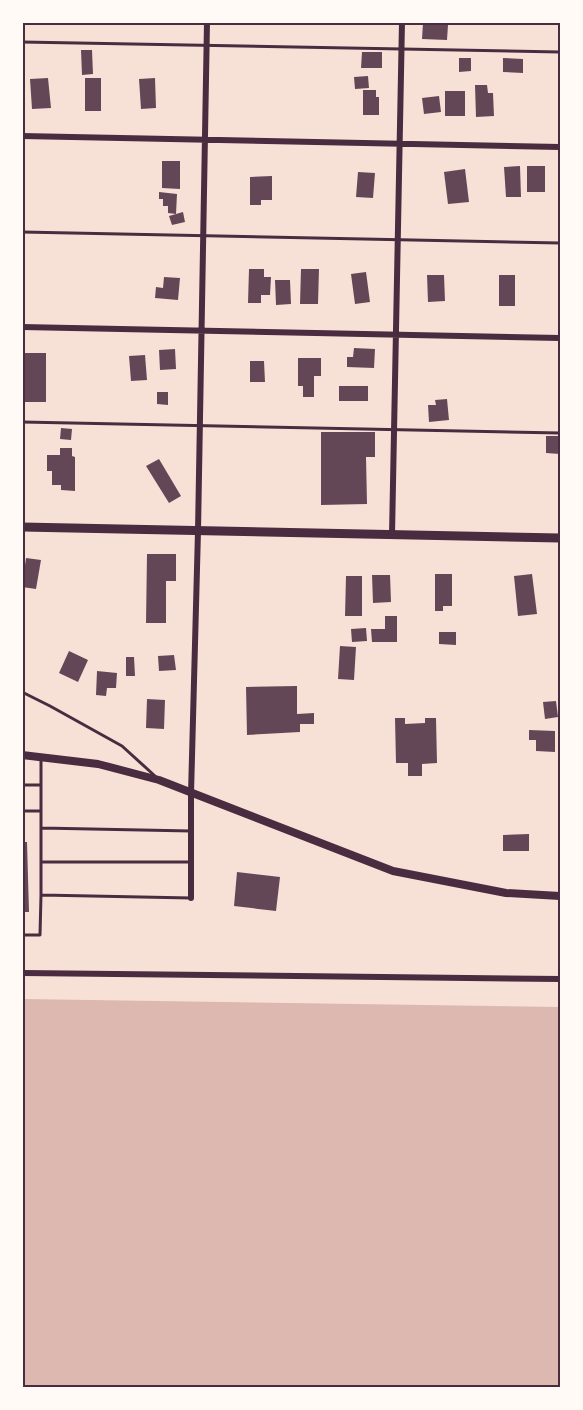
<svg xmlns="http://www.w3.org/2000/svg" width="583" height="1410" font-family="'DM Sans',sans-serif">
<rect width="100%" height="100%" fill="#f7e1d7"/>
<!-- water -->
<path fill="#dcb8b0" d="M23 999 560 1007V1387H23Z"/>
<!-- building -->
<path fill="#644757" d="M423 23 448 25 447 40 422 39Z
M81 50H92L93 74 82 75Z
M362 52H382V68H361Z
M459 58H471V71L459 72Z
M503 58 523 59V73L503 72Z
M368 76 369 88 355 89 354 77Z
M48 78 51 108 32 109 30 79Z
M85 78H101V111H85Z
M155 78 156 108 141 109 139 79Z
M475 85H487L488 93H493L494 116 476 117Z
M363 90H376V97H379V115H363Z
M445 91H465V116H445Z
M439 96 441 112 424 114 422 98Z
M162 161H180V189L162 188Z
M520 166 521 197H506L504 167Z
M527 166H545V192H527Z
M465 169 469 202 448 204 444 172Z
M358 172 375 173 373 198 356 197Z
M272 176V200H261V205H250V177Z
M159 192 177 194 176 214 168 213V206H163V199H159Z
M183 212 185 222 172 225 169 216Z
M249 269H264V277H271L270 295H261V303H248Z
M301 269H319L318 304H300Z
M366 272 370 302 355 304 351 274Z
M427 275H444L445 301 428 302Z
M499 275H515V306H499Z
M164 277 180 278 178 300 155 298 156 287 163 288Z
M275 280H290L291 304 276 305Z
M354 348 375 349 374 368 347 367V357H353Z
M175 349 176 369 160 370 159 350Z
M22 353H46V402H22Z
M145 355 147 380 131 381 129 356Z
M298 358H321V376H314V397H303V386H298Z
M250 361H264L265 382H250Z
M339 386H368V401H339Z
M157 392H168V405L157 404Z
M447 399 449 420 429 422 428 405H436L435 400Z
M61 428 72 429 71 440 60 439Z
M321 432H375V457H366L367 504 321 505Z
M546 436H560V454L546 453Z
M60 448H72V456L75 457V491L61 490V485H52V471H47V455H60Z
M159 459 181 496 169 503 146 466Z
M147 554H176V581H166V623H146Z
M26 558 41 560 36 589 22 587Z
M435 574H452V606H443V611H435Z
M532 574 537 614 518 616 514 576Z
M372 575H390L391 602 373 603Z
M346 576H362V616H345Z
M385 616H397V642H372L371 629H385Z
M366 628 367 641 352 642 351 629Z
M439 632H456V645L439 644Z
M340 646 356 647 354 680 338 679Z
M69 651 88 660 78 682 59 673Z
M174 655 176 670 159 671 158 656Z
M126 657H134L135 676H126Z
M97 671 117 673 116 688H107L106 696 96 695Z
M297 686V714L314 713V724H300V732L247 735 246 687Z
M147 699 165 700 164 729 146 728Z
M556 701 558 717 545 719 543 702Z
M395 718H405V724L425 723V718H436L437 763 422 764V776H408V763H396Z
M529 730 555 731V752L536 751V740H529Z
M529 834V851H503V835Z
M22 842H27L29 912H22Z
M237 872 280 877 276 911 234 906Z"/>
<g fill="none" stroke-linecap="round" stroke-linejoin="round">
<!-- service -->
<path stroke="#4a2c40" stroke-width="3" d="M22 42 560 52
M22 232 560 243
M22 422 560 433
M22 692 50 706 122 746 155 776
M41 757V828
M22 785H41
M22 811H41
M41 862H189
M41 895V828L191 831
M22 935H40L41 895 191 898"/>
<!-- minor -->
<path stroke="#4a2c40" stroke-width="6" d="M22 136 560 147
M22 327 560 338
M392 535 402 22
M191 898V794L198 531 207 22
M22 973 560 979"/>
<!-- tertiary -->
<path stroke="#4a2c40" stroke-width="8" d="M22 755 98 764 159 780 393 871 506 893 560 896"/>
<!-- secondary -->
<path stroke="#4a2c40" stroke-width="9" d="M22 527 560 538"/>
</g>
<!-- border -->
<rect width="583" height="1410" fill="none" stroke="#fffaf5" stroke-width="48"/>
<rect x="24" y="24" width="535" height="1362" fill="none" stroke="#4a2c40" stroke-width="2"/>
</svg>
